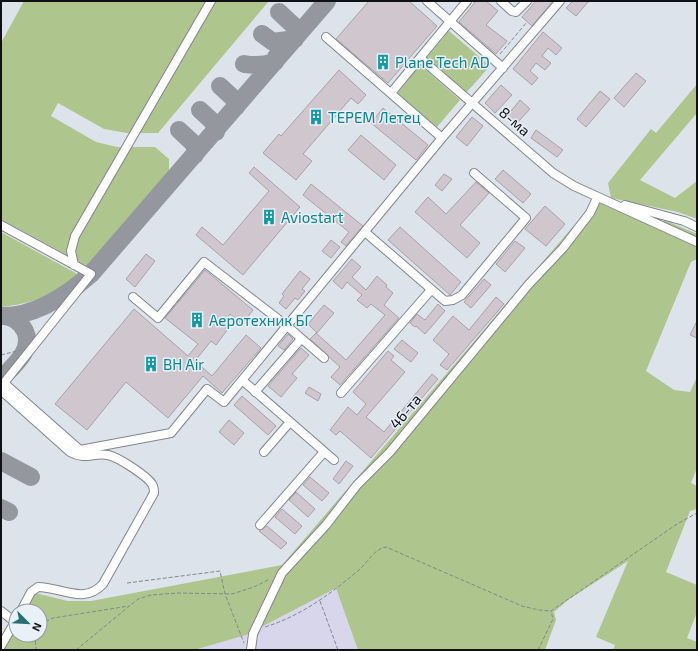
<svg xmlns="http://www.w3.org/2000/svg" width="698" height="651" font-family="'Exo 2',sans-serif">
<rect width="100%" height="100%" fill="#dde3eb"/>
<!-- industrial -->
<path fill="#d8d6eb" d="M336 587 358 650H194L246 635Z"/>
<!-- green -->
<path fill="#aec58d" d="M24 1H269L158 133H127L104 129 58 103 51 116 96 142 117 147H155L169 159V172L87 266 1 219V43Z
M449 31 490 66 466 93 426 59Z
M420 65 460 100 437 127 397 94Z
M697 84V113L640 180 675 198 697 181V219L678 212 611 198 608 183 651 129 656 133Z
M595 201 697 247V259L691 262 646 371 674 390 690 392 697 377V468L691 483 697 486V509L690 511 666 572 697 585V612L687 638 697 642V650H613L615 645 596 637 628 561 568 600 554 612 556 620 545 650H358L336 588 246 635 194 650H4L16 628V635H40V611H26L35 593 68 601H91L282 565Z
M664 220 697 234V238L663 223Z
M1 232 79 275C57 295 30 304 1 307Z"/>
<g fill="none" stroke-linecap="round" stroke-linejoin="round">
<!-- taxiway -->
<path stroke="#94989e" stroke-width="18" d="M262 34 273 42 295 39V27L279 12
M244 64C255 66 265 65 275 62L276 57
M220 86 234 99 236 107
M200 110 213 122 216 132
M179 130 195 145V155
M1 316C35 317 66 296 91 274L327 1
M1 379C13 366 34 350 25 331 20 322 15 318 5 316
M1 461 31 477
M1 508 9 512"/>
</g>
<!-- building -->
<path fill="#cfc7cd" stroke="#a9a1a7" d="M369 1H409L437 26 388 83 336 39Z
M476 1H486L498 11 486 25 507 41 496 54 459 22Z
M536 1H553L532 26 522 17Z
M573 1H589L576 16 566 8Z
M543 32 562 48 556 55 548 48 542 56 551 63 545 70 536 63 530 71 538 78 532 85 513 69Z
M339 70 366 95 358 104 351 98 303 154 312 161 296 180 263 153 279 134 281 136Z
M636 73 646 81 624 107 614 98Z
M501 85 512 95 495 113 485 103Z
M600 91 610 99 586 127 577 119Z
M520 100 530 109 516 124 507 116Z
M383 108 428 145 416 160 371 123Z
M472 117 483 126 467 146 456 137Z
M536 130 563 150 557 157 531 138Z
M361 135 396 165 384 180 348 150Z
M254 167 300 207 243 275 196 235 202 227 223 245 269 191 249 173Z
M503 170 531 194 523 203 495 179Z
M444 174 452 179 442 191 435 185Z
M476 182 489 193 460 225 480 243 467 258 415 212 428 197 446 214Z
M311 184 363 226 346 246 341 242 349 232 303 195Z
M545 206 565 224 546 246 525 229Z
M400 227 461 282 450 295 388 240Z
M331 240 340 247 331 258 322 251Z
M515 241 525 248 505 272 496 264Z
M146 254 155 261 135 287 126 279Z
M352 259 361 267 352 277 366 290 377 276 387 285 386 287 393 293 384 305 399 318 340 385 331 377 340 367 310 339 316 333 346 360 385 315 371 304 367 308 357 300 362 295 347 282 342 289 333 281Z
M205 270 253 310 242 324 230 314 222 324 228 329 216 345 211 341 195 361 212 376 246 335 261 348 222 393 203 376 168 418 126 382 87 430 55 404 134 309 188 356 198 344 165 318Z
M300 271 310 279 302 289 305 291 298 300 295 298 286 309 279 303 284 296 282 294Z
M484 279 491 285 471 308 464 302Z
M496 297 504 304 447 370 440 365 449 354 433 340 453 316 469 330Z
M438 304 445 311 425 334 416 326 415 327 410 323 417 314 425 320Z
M324 305 334 313 317 333 308 324Z
M697 321V338L690 335Z
M288 334 293 339 284 350 278 346Z
M402 340 418 353 411 362 394 349Z
M301 348 309 355 292 374 297 378 281 397 268 386Z
M388 351 394 356 391 360 405 372 366 417 384 432 432 374 438 379 371 458 340 431 336 435 330 430 348 407 357 415 366 404 353 392Z
M309 387 321 394 318 401 305 393Z
M242 396 276 426 268 435 234 405Z
M229 420 244 433 234 445 219 432Z
M346 461 353 466 339 484 333 479Z
M310 477 329 493 322 501 303 485Z
M296 492 315 509 308 517 289 500Z
M282 509 302 526 295 534 275 517Z
M267 526 287 543 281 549 259 531Z"/>
<g fill="none" stroke-linecap="round" stroke-linejoin="round">
<defs>
<path id="minor" d="M427 1 503 68
M501 1 512 11 516 12 527 1
M326 37 442 138
M420 58 553 173 574 186 697 242
M391 93 467 1
M625 205 684 221 697 227
M1 225 91 274 4 383 2 390 4 393 70 452C86 461 93 452 108 455 118 457 147 476 152 484 154 487 154 489 154 493L103 584C84 605 61 587 38 587L31 592 21 611
M365 232 445 301 453 300 462 295 526 218 474 173
M74 265 71 251 75 236 211 1
M133 297 158 318 204 262 287 326 324 358
M242 380 334 460
M4 383 80 450 171 433 207 389 224 402 442 138 560 1
M255 392 301 339
M341 393 431 290
M264 452 290 422
M260 525 324 452
M1 611 15 622
M1 646 16 620
M251 650 253 634 282 573 326 525 357 485 390 452 529 284 563 248 590 213 597 198"/>
</defs>
<!-- minor casing -->
<use href="#minor" stroke="#81868d" stroke-width="10"/>
<!-- path -->
<path stroke="#84888e" stroke-width="1" stroke-dasharray="4 2" stroke-linecap="butt" d="M500 54 527 22
M1 355 21 350
M127 583 220 571 225 594 244 643
M320 601 338 650
M40 624 53 618 129 606
M265 627C301 616 332 593 360 569 369 561 374 549 386 547L522 606 539 610 551 611 677 524 697 513
M35 635 36 650
M76 650 138 599 151 595 177 593 232 594 254 587 270 579
M538 650 553 619 551 611"/>
<!-- minor -->
<use href="#minor" stroke="#fff" stroke-width="8"/>
</g>
<!-- icons -->
<defs>
<symbol id="building-bare" viewBox="-9 -9 18 18"><path d="M-4-6H4V6H1V3H-1V6H-4ZM-2.5-4.3h1.7v1.8h-1.7ZM.8-4.3h1.7v1.8H.8ZM-2.5-1h1.7V.8h-1.7ZM.8-1h1.7V.8H.8Z" fill="#0f9aa8" stroke="#eaf0f8" stroke-width="2.5" paint-order="stroke"/></symbol>
</defs>
<g fill-rule="evenodd">
<use href="#building-bare" x="372" y="51" width="22" height="22"/>
<use href="#building-bare" x="305" y="106" width="22" height="22"/>
<use href="#building-bare" x="258" y="206" width="22" height="22"/>
<use href="#building-bare" x="186" y="309" width="22" height="22"/>
<use href="#building-bare" x="140" y="353" width="22" height="22"/>
</g>
<g text-anchor="middle" dominant-baseline="central" stroke-width="3" stroke-linejoin="round" paint-order="stroke">
<!-- culture labels -->
<g font-size="15" fill="#0d838f" stroke="#eaf0f8" text-anchor="start">
<text x="395" y="62">Plane Tech AD</text>
<text x="328" y="117">ТЕРЕМ Летец</text>
<text x="281" y="217">Aviostart</text>
<text x="209" y="320">Аеротехник БГ</text>
<text x="163" y="364">BH Air</text>
</g>
<!-- street labels -->
<g font-size="15" fill="#0f1114" stroke="#eaf0f8">
<text transform="translate(515 121) rotate(41)">8-ма</text>
<text transform="translate(405 411) rotate(-50)">46-та</text>
</g>
</g>
<!-- border -->
<rect width="698" height="651" fill="none" stroke="#0f1114" stroke-width="4"/>
<!-- north arrow -->
<g transform="translate(28 623) rotate(114)"><circle r="19" fill="#eaf0f8" stroke="#92979d"/>
<path d="M0-3L7 15L0 10L-7 15Z" fill="#257071"/>
<text y="-6" font-size="11" font-weight="bold" text-anchor="middle" fill="#0f1114">N</text>
</g>
</svg>
